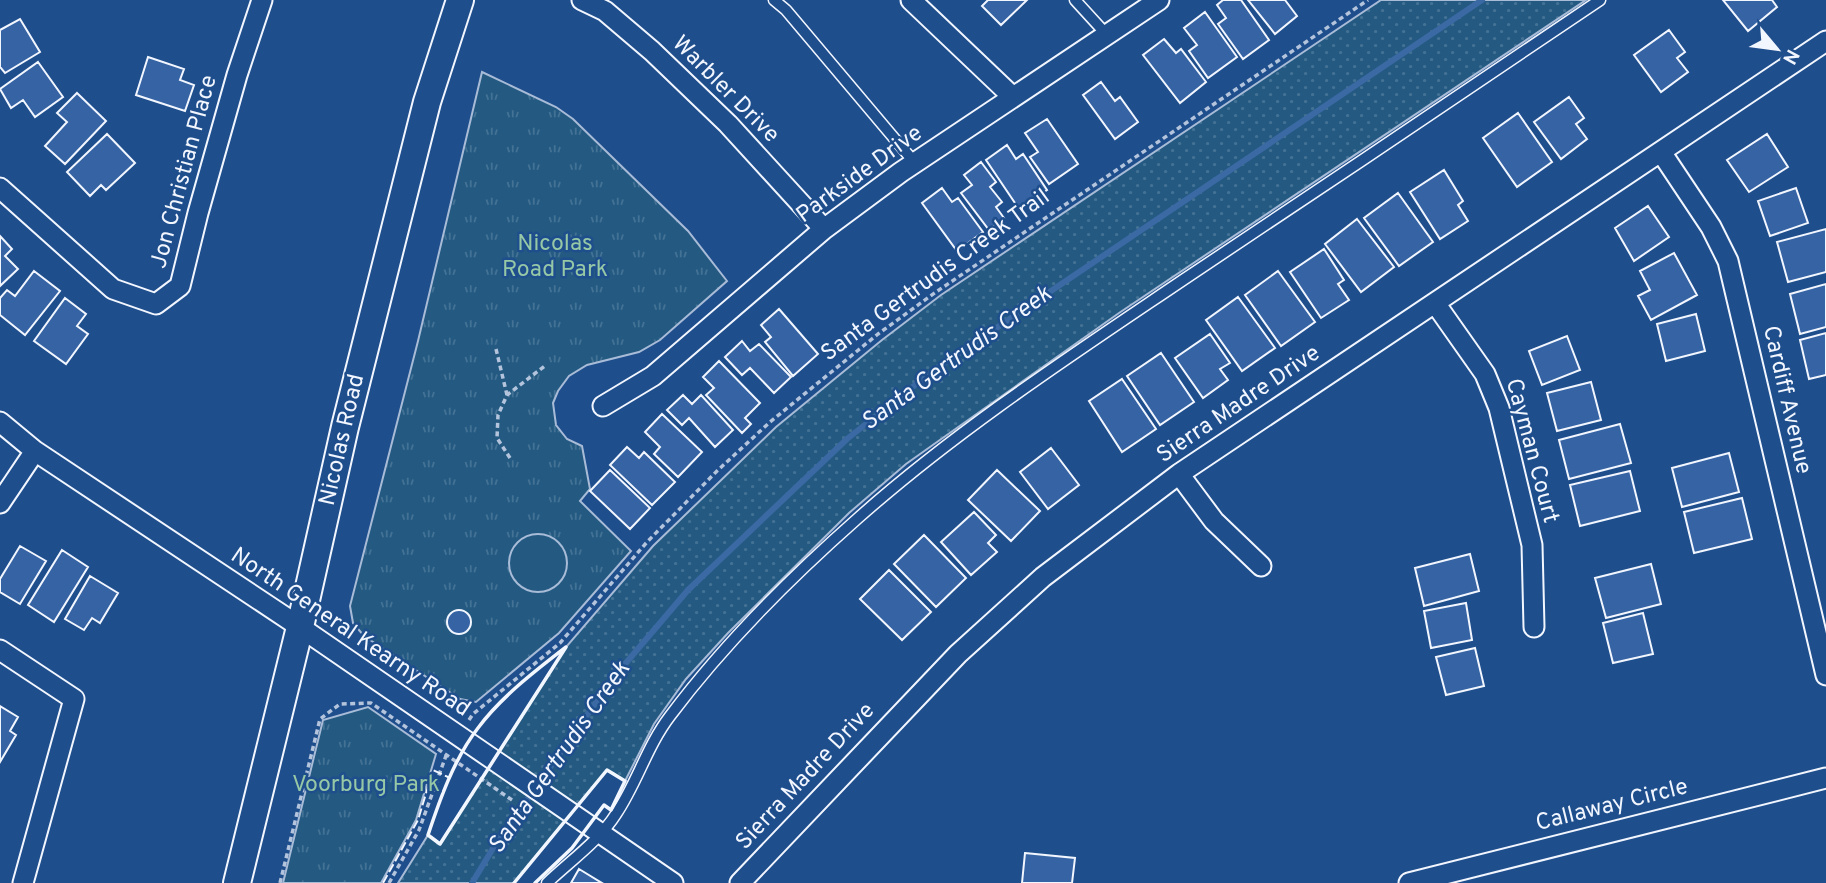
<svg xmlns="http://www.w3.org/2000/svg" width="1826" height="883" font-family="Overpass,sans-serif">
<defs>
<pattern id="grass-dots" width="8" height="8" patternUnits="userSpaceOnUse" patternTransform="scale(1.75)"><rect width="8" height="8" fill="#245a82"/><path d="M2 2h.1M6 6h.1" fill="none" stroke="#447295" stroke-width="1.8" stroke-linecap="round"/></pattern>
<pattern id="park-tufts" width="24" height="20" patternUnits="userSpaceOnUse" patternTransform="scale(1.75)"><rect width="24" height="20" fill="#245a82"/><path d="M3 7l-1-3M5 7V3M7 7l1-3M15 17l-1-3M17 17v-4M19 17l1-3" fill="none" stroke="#447295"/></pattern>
</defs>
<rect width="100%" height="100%" fill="#1f4e8c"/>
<!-- grass -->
<path fill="url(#grass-dots)" stroke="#a8bbd7" stroke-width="2" d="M1381 0H1586L1119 313 906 464 849 513 728 633 686 679 654 724 625 781 607 770 514 883H398L428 835 440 844 566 647 653 546 776 427 882 340 941 295Z"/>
<!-- park -->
<path fill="url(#park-tufts)" stroke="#a8bbd7" stroke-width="2" d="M482 72 556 107 573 119 688 231 727 281 660 340 639 352 587 365 569 376 558 391 553 403 556 425 567 439 582 446 590 489 580 501 631 551 559 633 476 702 460 699 364 636 353 623 350 606 418 341Z
M368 707 436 754 416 820 381 883H283L323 720Z"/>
<!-- garden -->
<path fill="#245a82" stroke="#a8bbd7" stroke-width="2" d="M509 563a29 29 0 1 1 58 0a29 29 0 1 1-58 0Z"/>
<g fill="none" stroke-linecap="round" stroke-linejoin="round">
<!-- stream -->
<path stroke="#3b69a3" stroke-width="6" d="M472 883 495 845 614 677 688 590 847 439 934 370 1482 0"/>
</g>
<!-- building -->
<path fill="#3563a3" stroke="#f2f6ff" stroke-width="2" d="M988 0H1027L1001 25 982 6Z
M1223 0H1241L1269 40 1243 59 1218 24 1226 18 1217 5Z
M1248 0H1285L1297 16 1275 34Z
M1723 0H1772L1777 7 1748 31Z
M1205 12 1237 57 1208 78 1189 51 1197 45 1184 28Z
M20 19 40 52 5 73 0 67V30Z
M1669 30 1685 52 1677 58 1688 72 1661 92 1634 55Z
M1164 39 1176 53 1181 49 1206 82 1180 103 1143 55Z
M148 57 184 69 180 80 194 85 185 111 136 95Z
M38 62 63 97 35 117 23 100 11 108 0 89Z
M1101 82 1115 101 1120 97 1138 122 1115 139 1083 95Z
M77 93 106 121 65 164 45 146 67 122 57 113Z
M1569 97 1584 118 1576 124 1587 139 1561 159 1534 122Z
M1518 113 1552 162 1517 187 1483 138Z
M1047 119 1078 164 1049 184 1030 157 1038 152 1025 133Z
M107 134 135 163 106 190 101 185 90 196 67 172Z
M1767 134 1788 167 1749 192 1727 160Z
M1007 145 1016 159 1023 154 1047 190 1019 209 986 160Z
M981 162 996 182 990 187 1002 202 996 207 1004 218 989 230 961 193 972 185 964 175Z
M1444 170 1463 201 1458 205 1468 221 1440 239 1410 192Z
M942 188 952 202 958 198 983 232 957 251 922 203Z
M1796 188 1808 223 1770 236 1758 201Z
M1398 193 1433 242 1399 266 1364 218Z
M1648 206 1669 237 1634 261 1615 228Z
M1357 219 1394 267 1361 292 1325 244Z
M1826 229V272L1788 282 1777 242Z
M0 236 12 249 5 256 18 269 0 286Z
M1324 249 1344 280 1338 284 1349 300 1321 318 1290 272Z
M1674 253 1697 295 1651 320 1638 296 1650 290 1640 271Z
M34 271 60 291 25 335 0 315V298L7 290 15 296Z
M1278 271 1315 322 1281 346 1245 295Z
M1826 284V327L1800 334 1790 294Z
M1238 297 1275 348 1242 371 1206 320Z
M65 298 86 314 77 326 88 334 66 364 34 341Z
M779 309 818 354 793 376 765 342 771 337 761 325Z
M1696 314 1705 351 1666 361 1657 324Z
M1826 333V375L1809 379 1800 340Z
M1210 334 1230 363 1220 369 1228 380 1203 398 1175 358Z
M1567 336 1580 370 1542 385 1529 351Z
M742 341 750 351 759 344 791 377 774 393 750 368 742 375 725 357Z
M1161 353 1194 402 1160 425 1127 376Z
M719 361 760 403 745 418 751 424 742 433 706 395 714 388 703 377Z
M1122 379 1156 429 1122 452 1089 401Z
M1591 382 1601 420 1557 431 1547 393Z
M683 395 692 404 701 395 733 430 715 447 689 418 682 425 667 410Z
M662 414 702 452 678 477 654 454 660 447 645 432Z
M1620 424 1631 463 1569 479 1559 440Z
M627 447 639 458 644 452 675 482 652 505 610 465Z
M1051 448 1079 485 1048 509 1020 472Z
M1729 453 1739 492 1682 507 1672 468Z
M610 470 650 508 630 529 590 491Z
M997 470 1040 511 1011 541 968 500Z
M1630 471 1640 511 1580 526 1570 485Z
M1742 498 1752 539 1694 553 1684 512Z
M974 512 996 535 988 543 997 552 971 575 941 542Z
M924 535 966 578 936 607 894 564Z
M20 546 46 561 20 604 0 592V579Z
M62 550 88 567 54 622 28 605Z
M1470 554 1479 591 1424 606 1415 568Z
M1651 564 1661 604 1606 618 1595 578Z
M889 570 931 612 902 640 860 599Z
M90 576 118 593 100 623 92 618 84 630 65 619Z
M1466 603 1472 640 1431 648 1424 611Z
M447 622a12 12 0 1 1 24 0a12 12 0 1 1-24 0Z
M1643 613 1653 654 1613 663 1603 623Z
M1475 648 1484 686 1446 695 1436 657Z
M0 706 18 717 10 731 16 735 0 762Z
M1025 853 1075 858 1072 883H1022Z
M579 869 602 883H571Z"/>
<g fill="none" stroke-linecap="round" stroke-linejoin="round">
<defs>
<path id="service" d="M774 0 786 10 915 163
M1075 0 1107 35
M547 883C570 861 599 841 616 814 637 783 647 746 670 716 724 644 789 579 857 519 957 430 1072 355 1183 280 1322 187 1462 94 1600 0"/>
<path id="minor" d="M582 0 605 11 652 51 728 124 824 229
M911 0 1013 97
M1661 152 1711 227 1728 261 1826 675
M0 188 113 289 156 304 180 286 198 213 237 75 262 0
M1435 303 1485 374 1499 408 1532 545 1534 627
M603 406 653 376 824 229 901 172 1159 0
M0 422 35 451 300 627 673 883
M1179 474 1214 521 1261 566
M0 503 35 451
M0 650 74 699 23 883
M740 883 958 654 1043 577 1179 474 1826 41
M1409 883 1826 778"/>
<path id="secondary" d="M237 883 300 627 345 427 427 102 460 0"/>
</defs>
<!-- service casing -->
<use href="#service" stroke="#f2f6ff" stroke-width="13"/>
<!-- minor casing -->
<use href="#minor" stroke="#f2f6ff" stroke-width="23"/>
<!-- secondary casing -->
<use href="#secondary" stroke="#f2f6ff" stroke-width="30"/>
<!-- path -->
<path stroke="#b3c4dc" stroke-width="3.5" stroke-dasharray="5 3.5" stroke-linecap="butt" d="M496 349 507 395
M510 458 497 438 498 415 507 395 546 365
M469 720 473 714 560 643 647 542 717 471 770 422 878 334 936 292 1368 0
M280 883 320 719 340 704 371 703 512 800
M389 883 419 830 447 753"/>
<!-- service -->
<use href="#service" stroke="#1f4e8c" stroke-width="10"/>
<!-- minor -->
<use href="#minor" stroke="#1f4e8c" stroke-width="19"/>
<!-- secondary -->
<use href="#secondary" stroke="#1f4e8c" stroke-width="26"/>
<!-- fence -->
<path stroke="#f2f6ff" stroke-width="2" stroke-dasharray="9 3.5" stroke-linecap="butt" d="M383 883 418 820 433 770 450 778"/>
<!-- wall -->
<path stroke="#f2f6ff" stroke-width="3.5" d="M566 647 440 844 428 835C440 799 454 759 478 728 501 697 535 671 566 647Z
M514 883 607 770 625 781 611 810 604 805 572 848 535 883"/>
</g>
<g text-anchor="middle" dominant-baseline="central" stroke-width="5" stroke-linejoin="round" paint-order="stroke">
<!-- street labels -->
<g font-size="23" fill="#f2f6ff" stroke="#1f4e8c">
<text transform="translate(725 90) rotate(45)">Warbler Drive</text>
<text transform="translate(185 172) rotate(-75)">Jon Christian Place</text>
<text transform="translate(860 175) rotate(-36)">Parkside Drive</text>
<text transform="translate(936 276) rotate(-36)">Santa Gertrudis Creek Trail</text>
<text transform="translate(1786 400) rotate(77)">Cardiff Avenue</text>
<text transform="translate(1239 405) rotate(-34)">Sierra Madre Drive</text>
<text transform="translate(343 440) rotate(-77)">Nicolas Road</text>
<text transform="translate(1531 451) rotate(75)">Cayman Court</text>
<text transform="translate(350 633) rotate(34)">North General Kearny Road</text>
<text transform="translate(806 777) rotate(-47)">Sierra Madre Drive</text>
<text transform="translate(1612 806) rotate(-14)">Callaway Circle</text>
</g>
<!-- park labels -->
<g font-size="23" fill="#97c8a6" stroke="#1f4e8c">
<text x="555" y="244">Nicolas<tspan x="555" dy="26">Road Park</tspan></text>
<text x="366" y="785">Voorburg Park</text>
</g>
<!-- water labels -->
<g font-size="24" font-style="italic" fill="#f2f6ff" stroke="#1f4e8c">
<text transform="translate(957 359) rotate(-36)">Santa Gertrudis Creek</text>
<text transform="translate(560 758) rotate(-55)">Santa Gertrudis Creek</text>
</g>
</g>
<!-- north arrow -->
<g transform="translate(1777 49) rotate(119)" stroke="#1f4e8c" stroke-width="5" paint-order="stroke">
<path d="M0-5L12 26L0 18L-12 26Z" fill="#f2f6ff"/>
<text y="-10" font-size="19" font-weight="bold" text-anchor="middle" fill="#f2f6ff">N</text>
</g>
</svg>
